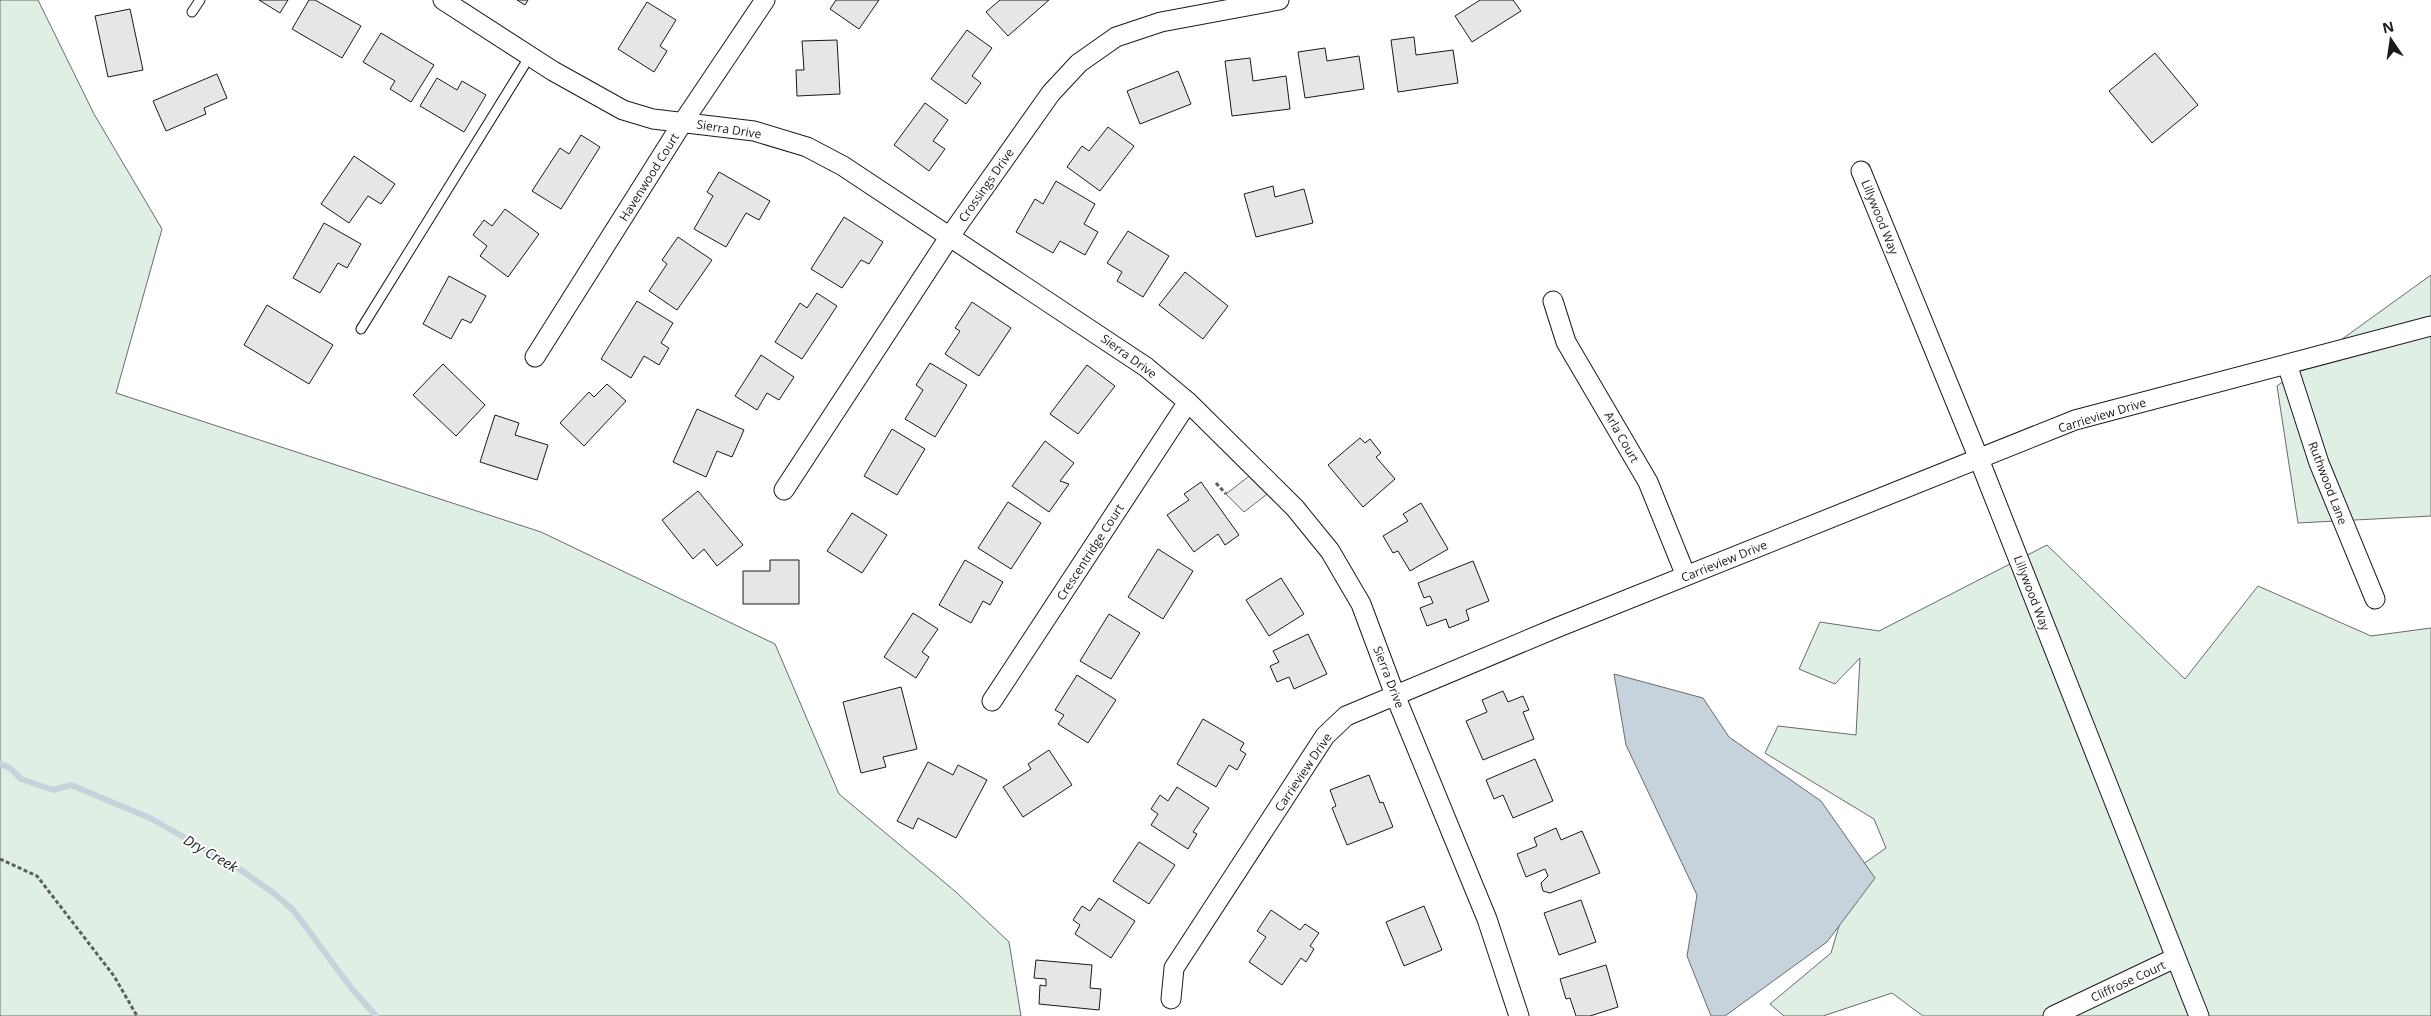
<svg xmlns="http://www.w3.org/2000/svg" width="2431" height="1016" font-family="'Open Sans',sans-serif">
<rect width="100%" height="100%" fill="#fff"/>
<!-- green -->
<path fill="#e0efe3" stroke="#6a6a6a" d="M0 0H38L94 114 162 229 116 393 541 532 775 644 839 794 956 892 1009 942 1021 1016H0Z
M2431 275V516L2298 523 2277 386Z
M2047 545 2185 679 2258 586 2371 636 2431 628V1016H1923L1892 993 1823 1016H1784L1770 1004 1831 953 1856 869 1886 848 1874 819 1765 753 1778 726 1856 735 1860 658 1835 684 1799 669 1820 622 1879 631Z"/>
<!-- parking -->
<path fill="#ededed" stroke="#6a6a6a" d="M1257 470 1275 488 1244 512 1226 494Z"/>
<!-- water -->
<path fill="#c6d2dc" stroke="#6a6a6a" d="M1614 674 1703 698 1729 737 1821 801 1875 878 1827 942 1725 1016H1711L1687 956 1697 895 1626 745Z"/>
<g fill="none" stroke-linecap="round" stroke-linejoin="round">
<!-- stream -->
<path stroke="#c6d2dc" stroke-width="6" d="M0 764 10 768 21 779 53 790 71 785 150 818 235 866 275 894 294 911 352 989 376 1016"/>
</g>
<!-- building -->
<path fill="#e6e6e6" stroke="#1a1a1a" d="M259 0H288L280 13Z
M309 0H315L361 26 342 58 292 29Z
M517 0H528L525 5Z
M836 0H879L859 29 830 9Z
M1000 0H1049L1008 36 986 12Z
M1480 0H1513L1521 11 1472 42 1455 16Z
M647 2 676 20 660 46 667 51 654 72 618 49Z
M130 9 143 70 108 77 95 16Z
M967 30 992 48 972 76 981 83 966 104 931 79Z
M381 33 434 65 411 102 390 89 395 81 363 62Z
M1414 37 1416 55 1453 50 1458 83 1398 92 1391 40Z
M837 40 840 94 797 96 796 70H804L802 41Z
M1325 48 1327 61 1359 56 1364 89 1305 98 1298 52Z
M2155 53 2198 105 2152 143 2109 91Z
M1250 58 1253 81 1286 76 1290 109 1232 116 1225 61Z
M1178 71 1191 104 1140 124 1127 91Z
M217 74 227 98 204 108 206 114 166 131 153 101Z
M437 78 457 90 462 81 486 95 464 132 420 106Z
M925 103 948 120 933 141 945 149 929 171 894 145Z
M1108 127 1134 146 1100 191 1067 167 1082 146 1089 151Z
M581 135 600 147 561 209 532 191 560 148 569 154Z
M354 156 395 184 381 204 368 196 349 223 321 204Z
M719 172 770 201 759 220 746 213 726 247 694 229 713 196 707 192Z
M1056 181 1095 204 1084 224 1098 232 1085 255 1060 241 1053 253 1016 232 1035 199 1043 204Z
M1273 186 1275 197 1304 189 1313 223 1256 237 1244 194Z
M505 209 539 234 508 277 480 256 487 246 473 235 484 220 492 226Z
M844 217 883 242 869 264 861 260 842 288 811 269Z
M324 223 361 244 347 268 338 263 320 293 293 278Z
M1128 231 1169 256 1143 297 1117 281 1122 272 1107 263Z
M678 237 712 260 677 310 649 291 667 264 662 260Z
M1185 272 1228 306 1203 339 1159 305Z
M449 276 486 296 471 323 462 319 451 339 423 324Z
M817 293 837 306 802 359 775 342 800 303 807 308Z
M637 301 673 323 661 343 669 348 659 365 644 356 631 378 601 359Z
M972 302 1011 328 979 376 945 354 960 331 955 328Z
M267 305 333 345 309 384 244 345Z
M761 355 794 377 779 400 767 393 757 410 735 396Z
M930 363 967 385 935 437 905 419 923 390 916 385Z
M443 364 485 405 456 436 413 395Z
M1087 365 1115 386 1078 434 1050 414Z
M607 384 626 401 584 446 560 423 589 392 594 397Z
M697 409 744 430 732 457 717 451 706 477 673 462Z
M495 415 519 423 515 435 548 445 537 480 480 462Z
M892 429 925 449 897 495 864 476Z
M1360 438 1365 443 1370 439 1381 453 1376 457 1395 479 1363 507 1328 465Z
M1045 441 1074 463 1060 481 1069 484 1049 512 1012 486Z
M1201 482 1239 535 1225 545 1218 534 1194 552 1167 515 1189 500 1184 494Z
M698 491 743 545 717 566 704 549 693 559 662 520Z
M1008 502 1041 523 1011 569 978 548Z
M1421 503 1448 549 1410 571 1398 551 1393 553 1383 536 1408 521 1403 514Z
M852 513 887 535 862 573 827 551Z
M1158 549 1193 571 1163 619 1128 597Z
M770 560H799V604H743V571H770Z
M965 560 1003 582 990 605 983 601 971 623 939 605Z
M1473 561 1489 601 1466 610 1469 620 1449 628 1446 619 1427 626 1420 608 1433 603 1430 596 1424 598 1418 583Z
M1281 578 1304 614 1269 636 1246 600Z
M913 613 938 629 922 652 929 657 916 678 884 657Z
M1109 614 1140 633 1111 679 1080 661Z
M1308 634 1327 674 1294 689 1289 677 1277 682 1270 666 1279 662 1273 651Z
M1077 675 1116 700 1088 743 1058 724 1064 715 1055 710Z
M901 687 917 749 883 757 886 767 861 773 843 702Z
M1503 691 1508 702 1523 696 1529 710 1523 712 1534 739 1483 760 1466 721 1487 712 1482 700Z
M1203 719 1244 743 1240 750 1246 754 1237 770 1229 765 1216 787 1177 764Z
M1049 750 1072 785 1023 817 1003 787 1031 769 1028 764Z
M1535 759 1553 801 1513 818 1503 795 1494 799 1486 780Z
M928 762 953 775 958 765 987 780 956 838 918 818 913 829 897 821Z
M1369 775 1380 803 1383 802 1393 827 1347 845 1332 808 1336 806 1330 790Z
M1177 787 1209 808 1193 832 1197 834 1188 849 1151 825 1158 814 1151 809 1160 795 1168 801Z
M1556 828 1561 840 1582 831 1600 873 1550 893 1543 891 1541 883 1548 876 1545 869 1526 877 1517 854 1537 846 1534 838Z
M1139 842 1175 865 1149 904 1113 881Z
M1099 898 1135 921 1111 958 1075 934 1080 925 1073 920 1082 906 1090 911Z
M1581 900 1596 942 1559 955 1544 913Z
M1424 906 1442 950 1404 966 1386 922Z
M1271 910 1300 930 1305 924 1319 933 1310 946 1314 949 1306 962 1301 958 1282 985 1249 962 1266 937 1257 931Z
M1036 960 1092 965 1090 988 1101 989 1099 1010 1039 1004 1040 985 1046 986V979L1034 978Z
M1606 965 1618 1007 1590 1016H1576L1570 998 1566 999 1560 979Z"/>
<g fill="none" stroke-linecap="round" stroke-linejoin="round">
<defs>
<path id="lane" d="M192 12 200 0
M361 329 530 56"/>
<path id="street" d="M443 0 553 71 623 110 653 119 754 131 807 147 843 166 1146 367 1188 402 1295 508 1330 551 1361 604 1395 695 1487 919 1519 1016
M1861 171 1979 459 2199 1016
M1553 301 1566 342 1648 482 1686 576
M535 357 683 122 765 0
M2287 364 2319 463 2375 599
M784 490 950 236 1051 93 1079 63 1116 37 1161 22 1279 0
M992 701 1188 402
M1171 999 1174 968 1325 736 1346 716 1556 628 2075 420 2431 326
M2053 1016 2175 958"/>
</defs>
<!-- lane casing -->
<use href="#lane" stroke="#1a1a1a" stroke-width="11"/>
<!-- street casing -->
<use href="#street" stroke="#1a1a1a" stroke-width="21"/>
<!-- path -->
<path stroke="#5f5f5f" stroke-width="3" stroke-dasharray="4 2.5" stroke-linecap="butt" d="M1216 483 1226 494
M0 859 37 876 114 976 137 1016"/>
<!-- lane -->
<use href="#lane" stroke="#fff" stroke-width="9"/>
<!-- street -->
<use href="#street" stroke="#fff" stroke-width="19"/>
</g>
<g text-anchor="middle" dominant-baseline="central" stroke-width="4" stroke-linejoin="round" paint-order="stroke">
<!-- street labels -->
<g font-size="12" fill="#1a1a1a" stroke="#fff">
<text transform="translate(729 129) rotate(9)">Sierra Drive</text>
<text transform="translate(649 177) rotate(-58)">Havenwood Court</text>
<text transform="translate(986 185) rotate(-55)">Crossings Drive</text>
<text transform="translate(1880 217) rotate(68)">Lillywood Way</text>
<text transform="translate(1129 356) rotate(36)">Sierra Drive</text>
<text transform="translate(2102 415) rotate(-17)">Carrieview Drive</text>
<text transform="translate(1622 437) rotate(60)">Arla Court</text>
<text transform="translate(2328 483) rotate(69)">Ruthwood Lane</text>
<text transform="translate(1090 552) rotate(-57)">Crescentridge Court</text>
<text transform="translate(1724 561) rotate(-22)">Carrieview Drive</text>
<text transform="translate(2032 593) rotate(69)">Lillywood Way</text>
<text transform="translate(1389 677) rotate(69)">Sierra Drive</text>
<text transform="translate(1303 772) rotate(-56)">Carrieview Drive</text>
<text transform="translate(2128 981) rotate(-25)">Cliffrose Court</text>
</g>
<!-- water labels -->
<g font-size="14" font-style="italic" fill="#1a1a1a" stroke="#fff">
<text transform="translate(211 853) rotate(30)">Dry Creek</text>
</g>
</g>
<!-- north arrow -->
<g transform="translate(2391 40) rotate(347)" stroke="#ffffff" stroke-width="4" paint-order="stroke">
<path d="M0-4L9 19L0 12L-9 19Z" fill="#1a1a1a"/>
<text y="-8" font-size="14" font-weight="bold" text-anchor="middle" fill="#1a1a1a">N</text>
</g>
</svg>
